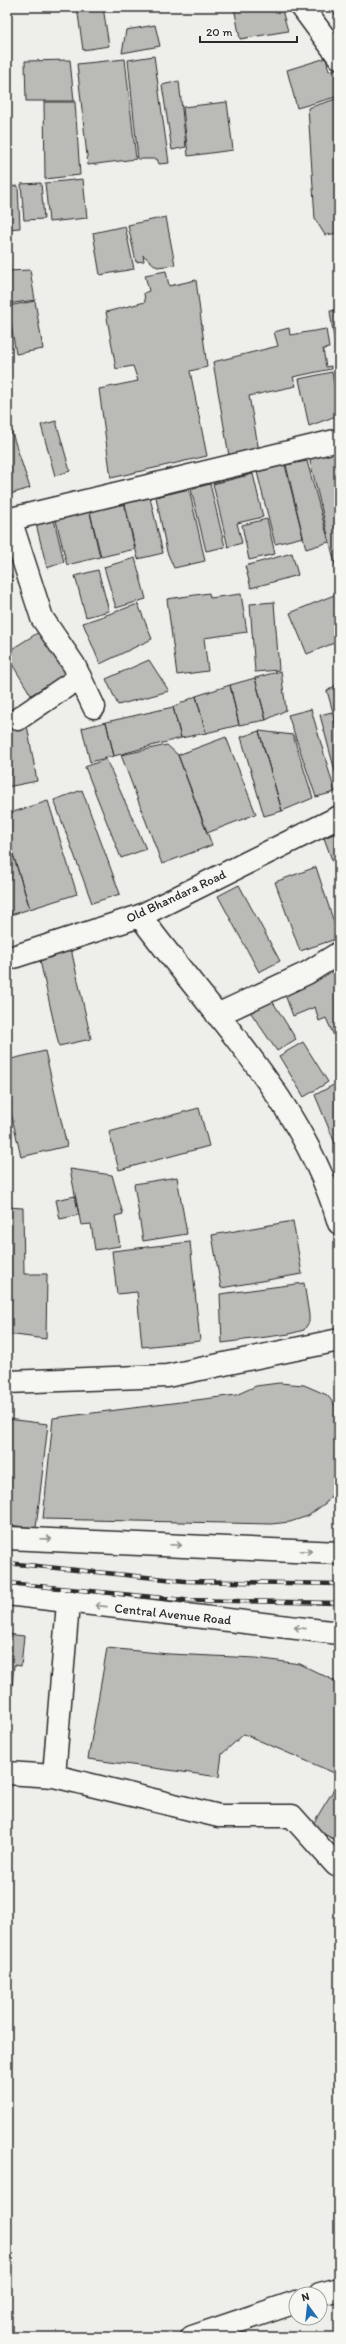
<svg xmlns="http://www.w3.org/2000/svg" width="346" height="2344" font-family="Itim,sans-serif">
<rect width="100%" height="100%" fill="#eeeeea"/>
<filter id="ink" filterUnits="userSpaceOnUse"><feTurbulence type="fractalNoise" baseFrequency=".025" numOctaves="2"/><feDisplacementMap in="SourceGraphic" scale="8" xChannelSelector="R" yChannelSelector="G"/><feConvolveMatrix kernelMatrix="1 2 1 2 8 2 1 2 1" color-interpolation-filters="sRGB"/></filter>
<g filter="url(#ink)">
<!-- building -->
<path fill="#babab7" stroke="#2b2b2b" d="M77 7H103L109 46 83 50Z
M234 7H281L288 31 240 39Z
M333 7H339V28Z
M155 25 160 46 122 53 126 30Z
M154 56 169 163 159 164 157 159H138L128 60Z
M326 58 329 71 339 68V96L297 108 287 70Z
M125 59 136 159 88 165 77 64Z
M70 60 74 101H26L25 61Z
M179 81 186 147 172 150 162 85Z
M339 98V233L325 235 315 219 308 108Z
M44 102H75L80 175 45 179Z
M227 102 233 150 188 156 183 107Z
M83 179 87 218 49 222 45 183Z
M41 183 44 219 24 220 21 184Z
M18 186 20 228 7 229V187Z
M166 217 175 265 157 267 143 255 144 261 136 262 128 225Z
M125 226 134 269 100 275 93 233Z
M30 270 35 300 7 304V271Z
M166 271 169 286 196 280 207 367 190 371 207 456 111 478 99 389 138 381 133 366 116 369 106 312 145 302 144 293 149 291 145 275Z
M35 301 43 349 16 354 8 306Z
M339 310V374L330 311Z
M289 328 290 335 326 329 329 348 323 349 326 367 331 366V369L293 377 296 386 249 396 259 451 229 456 213 362 278 346 274 332Z
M332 372 339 415 309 426 299 379Z
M8 421 30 488 7 495V422Z
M56 421 70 471 55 476 41 425Z
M339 445V572H337L308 453Z
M307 461 329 542 306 549 286 465Z
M285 465 303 537 275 544 257 472Z
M253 474 263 517 237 523 242 543 228 547 213 484Z
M210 484 225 547 206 551 191 489Z
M121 489 135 549 101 557 88 504Z
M148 489 163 553 138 559 123 496Z
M189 489 205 561 174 568 167 552 156 497Z
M88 504 100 557 67 565 54 512Z
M53 515 64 562 47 568 35 520Z
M267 519 275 554 249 560 242 525Z
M292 553 298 575 251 588 245 566Z
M135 558 146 599 116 608 104 567Z
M7 565 13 580 7 583Z
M98 570 109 611 86 617 75 576Z
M209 593 210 598 241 594 247 632 204 638 208 671 177 675 167 599Z
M339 593V641L307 654 290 613Z
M274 602 279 670 255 672 250 604Z
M138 604 152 639 100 664 83 623Z
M47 627 73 670 31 695 7 656V652Z
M149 660 169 691 118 705 106 679Z
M281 671 286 710 266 720 255 678Z
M255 678 266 720 239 725 230 685Z
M339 683V733L327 691Z
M230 685 239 725 206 733 196 696Z
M196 696 206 733 181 738 173 707Z
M173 707 181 738 114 756 106 722Z
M311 709 335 792 316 797 288 715Z
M332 712 339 737V786L320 715Z
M106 722 114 756 90 762 82 728Z
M27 725 37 781 7 787V729Z
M259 731 293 735 313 798 282 811Z
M259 731 282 811 264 816 241 737Z
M226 737 256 814 207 833 178 755Z
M167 745 178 755 212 845 162 864 121 755Z
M106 759 146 849 121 858 85 767Z
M82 790 120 894 92 903 54 800Z
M48 801 77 894 30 909 7 835V814Z
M339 832V879L324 838Z
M7 835 30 909 7 916Z
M316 867 339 938 300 951 275 882Z
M239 885 280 961 259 972 218 896Z
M71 949 91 1039 59 1046 39 956Z
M339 967V1035L335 1038 326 1018 319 1021 315 1007 293 1016 284 992Z
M271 999 296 1039 277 1051 249 1010Z
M303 1042 328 1082 304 1097 279 1056Z
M45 1051 67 1146 21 1157 7 1095V1060Z
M339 1082V1153L315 1095Z
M199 1108 209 1146 119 1170 109 1132Z
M70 1169 112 1175 123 1214 115 1216 120 1246 95 1250 91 1224 81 1225Z
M177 1177 187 1234 143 1241 134 1184Z
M75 1196 79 1215 60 1219 56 1200Z
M7 1207 23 1208 24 1274H47L46 1339 7 1334Z
M293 1221 302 1274 221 1288 212 1235Z
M190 1242 200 1341 142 1347 137 1292 117 1294 112 1251Z
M304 1283 309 1315V1322L304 1330 289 1334 222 1343 220 1294Z
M279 1383 304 1385 327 1395 339 1410V1484L327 1502 308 1516 290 1522 271 1524 43 1519 53 1418 236 1395 256 1386Z
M7 1419 48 1424 36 1528 7 1525Z
M7 1634 24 1636 21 1666 14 1665 12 1688 7 1687Z
M107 1648 169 1654 256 1658 300 1664 339 1683V1775L244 1734 222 1754 219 1777 88 1759Z
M339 1781V1842L311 1827Z"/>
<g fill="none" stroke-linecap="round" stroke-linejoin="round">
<defs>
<path id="minor" d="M302 7 339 57
M10 519 42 618 74 665 94 707
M7 520 339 440
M18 719 80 677
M140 916C212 1014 304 1103 339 1223
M217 1015 307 973 339 953
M7 1382 167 1376 339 1340
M7 1773 54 1776 68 1603
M54 1776 219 1816H292L336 1865H339
M320 2294 339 2289
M192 2337 296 2302"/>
<path id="major" d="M7 1538 339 1553
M7 1594 339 1633"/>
<path id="highway" d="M7 959 140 916 339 817"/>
</defs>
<!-- minor casing -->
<use href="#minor" stroke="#2b2b2b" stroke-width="25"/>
<!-- major casing -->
<use href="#major" stroke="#2b2b2b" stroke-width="25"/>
<!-- highway casing -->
<use href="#highway" stroke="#2b2b2b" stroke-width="25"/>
<!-- minor -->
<use href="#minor" stroke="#f6f6f2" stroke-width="22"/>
<!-- major -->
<use href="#major" stroke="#f6f6f2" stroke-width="22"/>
<!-- highway -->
<use href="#highway" stroke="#f6f6f2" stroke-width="22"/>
<defs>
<path id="rail" d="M7 1563 185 1581 339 1584
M7 1583 184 1600 339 1603"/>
</defs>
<!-- rail casing -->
<use href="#rail" stroke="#2b2b2b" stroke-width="4.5"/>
<!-- rail -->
<use href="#rail" stroke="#f6f6f2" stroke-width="3" stroke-dasharray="9" stroke-linecap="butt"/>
</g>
<!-- one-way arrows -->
<defs><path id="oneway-shaft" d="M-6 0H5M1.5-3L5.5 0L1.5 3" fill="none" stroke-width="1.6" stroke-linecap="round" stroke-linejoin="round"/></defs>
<g stroke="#90908e">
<use href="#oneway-shaft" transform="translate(46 1539) rotate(2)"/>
<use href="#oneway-shaft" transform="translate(176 1545) rotate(3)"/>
<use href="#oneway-shaft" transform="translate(306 1551) rotate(3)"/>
<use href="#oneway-shaft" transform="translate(101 1606) rotate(-174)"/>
<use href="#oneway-shaft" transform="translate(300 1628) rotate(-174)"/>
</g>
</g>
<g text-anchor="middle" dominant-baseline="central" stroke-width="3.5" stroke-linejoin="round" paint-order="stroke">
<!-- street labels -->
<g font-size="13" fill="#2b2b2b" stroke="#f6f6f2">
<text transform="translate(176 896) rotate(-25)">Old Bhandara Road</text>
<text transform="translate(173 1614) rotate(6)">Central Avenue Road</text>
</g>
</g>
<!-- margin -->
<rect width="346" height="2344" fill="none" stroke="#f6f6f2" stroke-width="24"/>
<rect x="12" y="12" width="322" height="2320" fill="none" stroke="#2b2b2b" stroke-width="1.5" filter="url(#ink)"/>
<!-- north arrow -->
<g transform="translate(308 2306) rotate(345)"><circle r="19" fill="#f6f6f2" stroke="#a5a5a2"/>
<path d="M0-3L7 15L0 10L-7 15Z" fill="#1f6fb2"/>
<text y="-6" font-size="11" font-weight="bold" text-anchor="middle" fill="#2b2b2b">N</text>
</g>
<!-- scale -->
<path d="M200 36v6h97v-6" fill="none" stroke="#2b2b2b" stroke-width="2"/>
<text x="206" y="36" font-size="12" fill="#2b2b2b" stroke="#f6f6f2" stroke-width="3" paint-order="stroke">20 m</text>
</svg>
